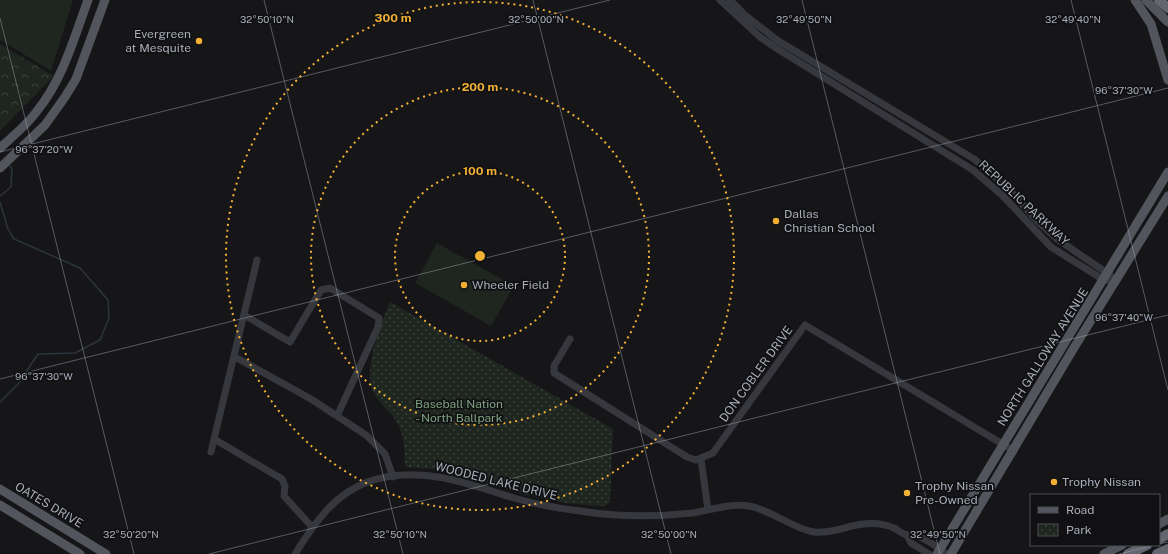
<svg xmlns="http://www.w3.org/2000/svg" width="1168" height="554" font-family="'Public Sans',sans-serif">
<defs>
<pattern id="forest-crowns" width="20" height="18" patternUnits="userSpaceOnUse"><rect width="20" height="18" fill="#1e261f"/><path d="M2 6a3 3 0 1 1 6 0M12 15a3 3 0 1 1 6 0" fill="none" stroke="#3c433d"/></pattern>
<pattern id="park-dots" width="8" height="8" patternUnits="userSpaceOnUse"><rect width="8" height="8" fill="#1e261f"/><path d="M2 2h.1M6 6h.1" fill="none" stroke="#3c433d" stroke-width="1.8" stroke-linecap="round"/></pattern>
</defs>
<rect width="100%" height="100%" fill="#161618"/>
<!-- grass -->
<path fill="#1e261f" d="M0 0H73L51 71 0 40Z
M437 243 514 286 491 326 415 283Z"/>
<!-- forest -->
<path fill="url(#forest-crowns)" d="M0 44 54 76 0 131Z"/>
<!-- park -->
<path fill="url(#park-dots)" d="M390 302 613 429 610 502 605 506H601L566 503 522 494 444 470 405 467C404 446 405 429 390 413 383 405 377 400 373 391 363 370 381 322 390 302Z"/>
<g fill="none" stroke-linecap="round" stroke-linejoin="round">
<!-- stream -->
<path stroke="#2c353c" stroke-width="1.5" d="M0 196 11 187 12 169 9 165
M0 202 8 229 14 239 80 268 108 300 109 318 100 340 75 353 38 354 18 384 0 402"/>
<!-- minor -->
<path stroke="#37383d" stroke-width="7" d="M720 0 760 37 776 48 973 170 1003 196 1051 247 1104 280 1116 282
M730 0 745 15 777 40 974 159 1006 186 1037 221 1057 239 1110 275
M257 260 214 439 282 479 285 486 284 496 312 527
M244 315 290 342 321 290 330 288 379 318 378 327 337 416
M570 339 554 366V373L687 457 696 460 713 453 805 325 1014 451
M235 357 311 399 366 435 385 454 393 477
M211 452 214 439
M701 459 708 510
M907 535 911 543 929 554
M295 554C318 517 341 485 386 477 432 469 468 484 511 497 533 504 557 508 580 511 617 517 655 517 693 513 711 510 731 503 749 506 772 510 791 528 814 532 831 534 846 526 863 524 873 523 885 524 894 528 898 530 902 534 907 535 911 536 910 534 914 535 925 537 938 548 947 554"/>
<!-- major -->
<path stroke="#53555c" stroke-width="9" d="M1135 0 1151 24 1168 80
M1146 0 1168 22
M0 148C13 136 27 125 37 111 63 79 74 38 88 0
M0 168 45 125 65 97 76 79 105 0
M0 489 106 554
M0 505 80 554
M1159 524 1168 519
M937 554 1168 172
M951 554 1072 351 1168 196
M1104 554 1122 545"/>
<!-- highway -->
<path stroke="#63666e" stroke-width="10" d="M1159 0 1168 8
M1159 539 1168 534
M1128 554 1147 545
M1157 554 1168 549"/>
</g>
<!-- ticks -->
<path fill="none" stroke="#a8adb8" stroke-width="1" stroke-opacity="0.45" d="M264 0 403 554M533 0 671 554M802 0 940 554M1071 0 1168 390M0 18 134 554M0 152 610 0M0 379 1168 88M1159 544 1168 542M209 554 1168 315M1119 554 1155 545"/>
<!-- distance rings -->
<g fill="none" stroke="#f2b134" stroke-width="2" stroke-dasharray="2 4">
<circle cx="480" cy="256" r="85"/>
<circle cx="480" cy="256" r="169"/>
<circle cx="480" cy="256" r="254"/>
</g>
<!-- markers -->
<g fill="#f2b134" stroke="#111113" stroke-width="1.5">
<circle cx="199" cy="41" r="4"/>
<circle cx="776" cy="221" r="4"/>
<circle cx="464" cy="285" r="4"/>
<circle cx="1054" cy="482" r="4"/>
<circle cx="907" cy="493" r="4"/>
</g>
<g text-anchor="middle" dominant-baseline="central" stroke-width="3.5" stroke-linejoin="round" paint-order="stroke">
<!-- poi labels -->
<g font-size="12" fill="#a8adb8" stroke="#111113" text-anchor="start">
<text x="191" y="34" text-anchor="end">Evergreen<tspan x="191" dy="14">at Mesquite</tspan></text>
<text x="784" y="214">Dallas<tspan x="784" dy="14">Christian School</tspan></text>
<text x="472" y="285">Wheeler Field</text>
<text x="1062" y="482">Trophy Nissan</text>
<text x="915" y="486">Trophy Nissan<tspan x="915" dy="14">Pre-Owned</tspan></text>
</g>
<!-- street labels -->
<g font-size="12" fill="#a8adb8" stroke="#111113">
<text transform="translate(1024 203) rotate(43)">REPUBLIC PARKWAY</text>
<text transform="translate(1043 357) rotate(-58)">NORTH GALLOWAY AVENUE</text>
<text transform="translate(756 374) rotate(-54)">DON COBLER DRIVE</text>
<text transform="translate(496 481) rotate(14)">WOODED LAKE DRIVE</text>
<text transform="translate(49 505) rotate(31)">OATES DRIVE</text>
</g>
<!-- park labels -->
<g font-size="12" fill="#7fa381" stroke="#111113">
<text x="459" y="404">Baseball Nation<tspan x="459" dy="14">- North Ballpark</tspan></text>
</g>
</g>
<g font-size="10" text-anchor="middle" fill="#a8adb8" stroke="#111113" stroke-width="3.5" stroke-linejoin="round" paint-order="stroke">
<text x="267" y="23">32°50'10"N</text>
<text x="536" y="23">32°50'00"N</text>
<text x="804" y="23">32°49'50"N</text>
<text x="1073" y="23">32°49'40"N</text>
<text x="1124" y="94">96°37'30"W</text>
<text x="44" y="153">96°37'20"W</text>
<text x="1124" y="321">96°37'40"W</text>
<text x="44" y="380">96°37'30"W</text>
<text x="131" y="538">32°50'20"N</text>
<text x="400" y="538">32°50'10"N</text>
<text x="669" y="538">32°50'00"N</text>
<text x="938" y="538">32°49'50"N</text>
</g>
<circle cx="480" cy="256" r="6" fill="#f2b134" stroke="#111113" stroke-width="2"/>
<g font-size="12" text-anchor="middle" font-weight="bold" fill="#f2b134" stroke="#111113" stroke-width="3.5" stroke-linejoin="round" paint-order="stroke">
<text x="393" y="22">300 m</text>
<text x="480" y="91">200 m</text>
<text x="480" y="175">100 m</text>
</g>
<!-- legend -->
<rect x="1030" y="494" width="130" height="52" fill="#111113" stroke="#4d4f55"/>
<rect x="1038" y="507" width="20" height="6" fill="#53555c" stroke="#4d4f55"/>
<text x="1066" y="514" font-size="12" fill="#a8adb8">Road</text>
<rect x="1038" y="524" width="20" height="12" fill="url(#park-dots)" stroke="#4d4f55"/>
<text x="1066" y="534" font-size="12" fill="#a8adb8">Park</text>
</svg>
